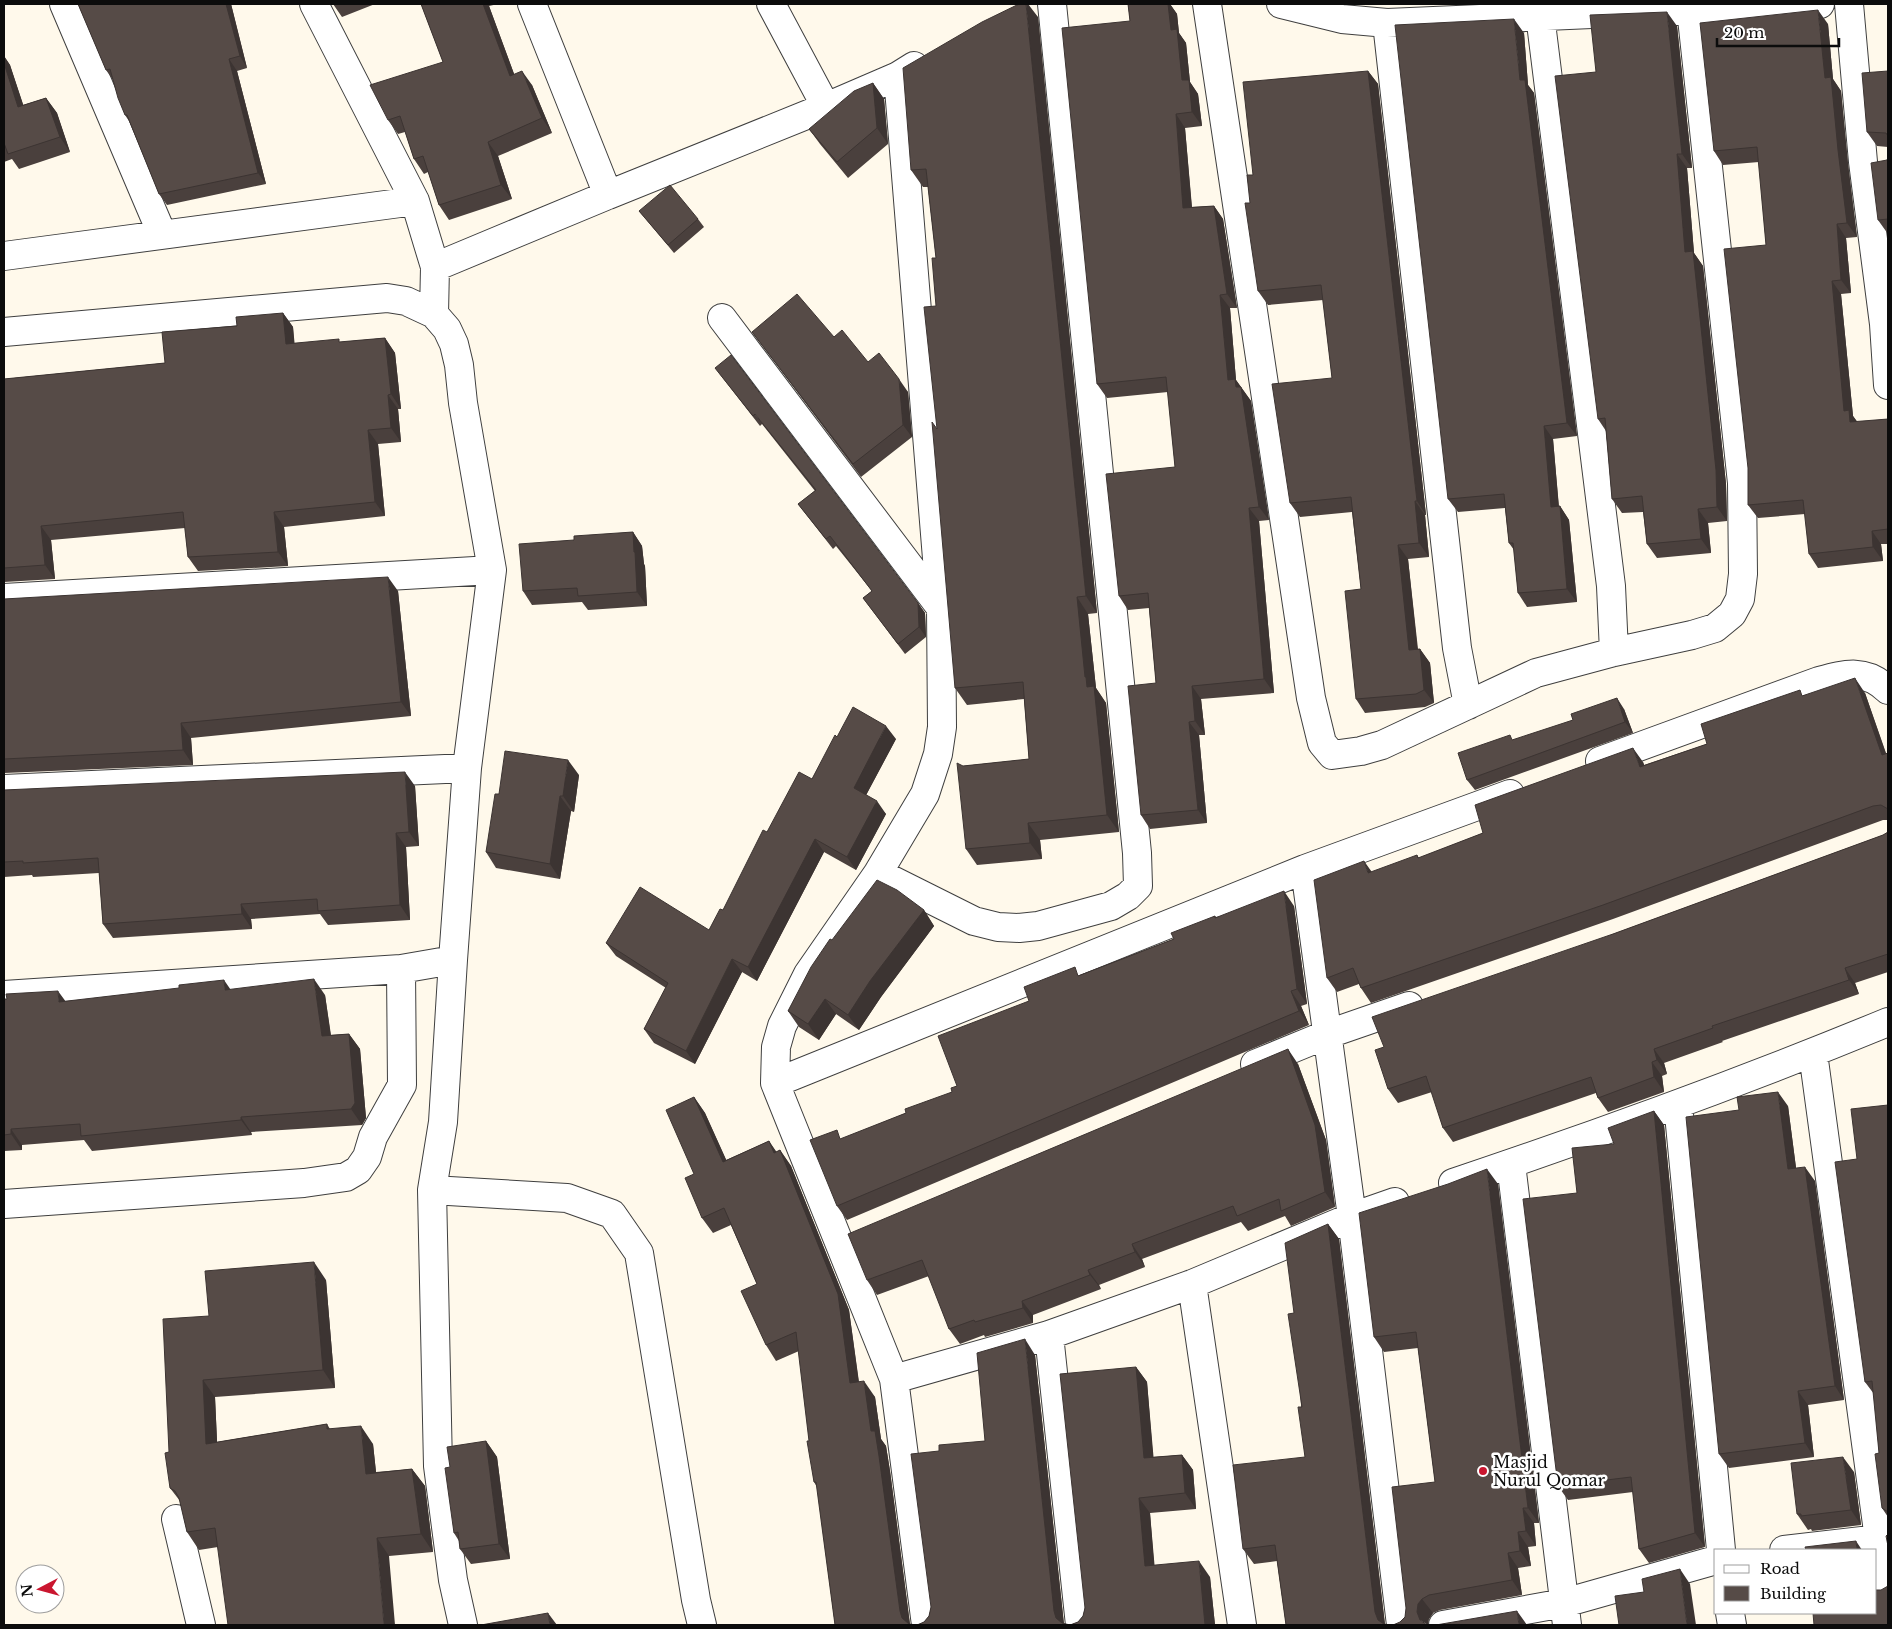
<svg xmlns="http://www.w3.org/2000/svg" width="1892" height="1629" font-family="'Libre Baskerville',serif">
<rect width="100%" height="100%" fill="#fff9eb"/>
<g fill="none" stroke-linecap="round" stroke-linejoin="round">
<defs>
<path id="minor" d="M64 4 162 234
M532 4 608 195 826 107 898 76 914 66
M771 4 826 107
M1207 4 1311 698 1322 743 1332 755 1361 751 1382 745 1536 673 1614 652 1692 635 1715 628 1732 614 1740 599 1743 574 1742 483 1691 9
M1281 4 1342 19 1387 23 1820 4
M1849 4 1863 162 1884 324 1888 385
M1540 15 1611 586 1614 652
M1387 23 1457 648 1468 705
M898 76 941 608 942 727 938 754 925 794 878 873 808 974 782 1026 776 1047 775 1083 894 1379 926 1625
M4 256 415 201
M435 267 608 195
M434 314 447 329 454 344 459 365 463 403 492 570 467 768 453 960 443 1122 432 1190 438 1466 453 1580 463 1625
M722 318 941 608
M4 332 387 298 406 301 434 314 435 267 415 201 314 4
M4 598 492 570
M1600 761 1819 681C1845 674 1866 668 1888 690
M4 789 467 768
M1305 869 1352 1217 1395 1202
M878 873 974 921 998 927 1019 928 1038 926 1111 906 1128 896 1138 886 1137 853 1052 4
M4 995 401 969 453 960
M1813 1053 1879 1539 1888 1590
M1255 1064 1328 1034 1409 1006
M775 1083 1305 869 1510 794
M1678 1104 1721 1550
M1511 1164 1567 1625
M1453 1183C1599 1134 1745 1081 1888 1022
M432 1190 567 1198 612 1214 639 1253 696 1600 702 1625
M4 1204 304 1183 346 1177 358 1170 367 1157 373 1137 402 1085 401 969
M1192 1284 1242 1625
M1049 1335 1080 1625
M894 1379 1049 1335 1192 1284 1352 1217 1401 1625
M176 1519 201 1625
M1784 1550 1888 1538
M1730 1613 1732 1625
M1443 1625 1564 1603 1716 1560"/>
</defs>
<!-- minor casing -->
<use href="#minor" stroke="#3f3f3f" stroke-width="30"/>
<!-- minor -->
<use href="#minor" stroke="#fff" stroke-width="28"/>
</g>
<!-- wall -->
<path fill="#4a403d" d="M78 4H231L247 68 237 71 266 184 167 205 159 194 129 121 125 115 113 80 106 70Z
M333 4H375L342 17Z
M421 4H498L489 6 514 74 532 85 552 133 498 156 512 199 449 220 439 205 428 172 424 174 414 159 405 132 398 134 388 120 443 62Z
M1128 4H1170L1177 14 1179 33 1186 43 1190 82 1198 94 1202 126 1185 128 1192 207 1214 206 1223 219 1237 308H1230L1236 380 1251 401 1269 520 1259 521 1274 693 1201 699 1205 735H1199L1207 823 1150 829 1141 815 1156 683 1149 608 1128 610 1119 596 1175 467 1168 392 1107 398 1097 384 1130 21Z
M1038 17 1097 613 1088 614 1096 688 1106 703 1119 832 1040 840 1042 859 977 865 966 849 963 766 1029 759 1024 699 967 705 955 688 936 306V258L928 187H923L911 170Z
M1828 24 1833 79 1841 91 1848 164 1857 237 1846 238 1851 293 1841 294 1853 416 1857 422 1888 419V544H1881L1883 561 1818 568 1809 554 1805 514 1758 518 1748 505 1766 245 1759 162 1723 165 1714 151Z
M1677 26 1692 168H1687L1694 253 1703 266 1726 484 1727 521 1708 523 1711 553 1657 558 1647 544 1643 512 1622 513 1612 499 1606 431 1598 419 1596 72Z
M1524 33 1528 85 1534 93 1577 436 1553 439 1559 507 1560 506 1569 520 1577 602 1527 607 1518 593 1514 550 1509 543 1505 508 1458 512 1448 499Z
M4 56 10 65 23 105 46 98 57 113 70 152 19 169 12 159 4 162Z
M1368 71 1378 84 1426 515H1425L1429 557 1408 559 1418 649H1420L1430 663 1434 703 1425 707 1365 713 1356 699 1361 589 1352 512 1300 517 1290 503 1332 378 1323 300 1268 305 1258 291 1253 175Z
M1888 71V147L1877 146 1867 132Z
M873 83 884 99 888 144 848 178 820 144 809 129Z
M1888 158V234L1878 220 1887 160Z
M639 211 698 219 704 227 674 253 645 218Z
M283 313 293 327 294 343 341 342 385 338 395 353 401 409H398L401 442 378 444 385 516 284 527 288 566 198 571 188 557 185 528 51 540 55 579 4 582V379L165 363 237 326Z
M752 332 834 337 868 362 908 392 912 437 861 477Z
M715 368 918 603 925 613 926 637 905 654 863 598 872 591 836 546 833 549 798 504 815 491 762 424 760 426Z
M633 532 642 546 644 564 645 566 647 606 588 610 582 602 532 605 523 591 574 540Z
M398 591 411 716 191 738 193 765 4 773V599Z
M1865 693 1886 753H1888V820H1883L1613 919 1371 1003 1361 988 1359 984 1337 992 1327 978 1417 855 1419 858 1483 833 1643 762 1644 765 1707 744 1804 695Z
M1624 709 1633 733 1475 790 1467 780 1513 740Z
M837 737 896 739 866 795 886 814 856 870 824 852 757 981 742 972 695 1064 654 1043 644 1029 666 988 616 956 606 943 709 930 723 910 767 832 812 779Z
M579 775 574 812 571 811 560 879 496 868 486 852 499 794Z
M415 786 419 846 406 847 410 920 328 925 320 914 251 919 252 929 113 938 103 924 99 873 33 877 32 875 4 877V790Z
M1888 832V972L1855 983 1859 994 1722 1041 1723 1042 1664 1063 1667 1074 1662 1076 1664 1092 1608 1112 1598 1098 1596 1093 1453 1142 1443 1128 1432 1092 1398 1103 1388 1089 1384 1047 1613 934 1883 835Z
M1294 906 1307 1004 1301 1006 1309 1025 847 1220 837 1206 842 1139 906 1113 952 1092 1029 1001 1080 975 1174 939 1215 916 1216 917Z
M924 910 934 926 881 997 859 1030 836 1014 819 1040 799 1027 788 1011 832 940Z
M231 990 325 995 331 1035 349 1034 360 1049 366 1118 362 1125 251 1132 252 1135 92 1151 84 1140 22 1145V1150L4 1151V999L65 1001Z
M1298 1064 1326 1140 1335 1207 1291 1226 1285 1216 1248 1231 1241 1222 1142 1259 1145 1267 1099 1285 1101 1289 1033 1315V1323L985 1337 984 1335 960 1344 949 1329 929 1276 877 1295 867 1280Z
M694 1097 705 1113 726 1160 769 1141 776 1152 780 1150 791 1166 849 1310 859 1382 875 1397 881 1439 886 1446 890 1471 910 1624 917 1625 924 1622 929 1616 931 1607 939 1451 985 1441 1035 1355 1064 1624 1070 1625 1078 1622 1083 1616 1136 1367 1147 1382 1153 1457 1182 1455 1193 1470 1196 1509 1150 1513 1154 1565 1210 1577 1215 1625H835L817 1487 814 1482 799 1351 776 1361 766 1345 757 1284 731 1225 713 1233 702 1218 694 1174Z
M1888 1105V1517L1882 1508 1879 1453 1874 1394 1865 1382 1857 1159Z
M1788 1106 1796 1168 1815 1181 1844 1400 1808 1405 1814 1457 1729 1468 1719 1454 1739 1110Z
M1654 1111 1664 1125 1705 1547 1649 1563 1639 1549 1633 1492 1568 1500 1558 1486 1577 1193 1614 1144Z
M1498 1184 1539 1523H1534L1536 1546 1528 1547 1531 1566 1518 1568 1522 1595 1440 1610 1433 1613 1429 1619 1400 1622 1405 1617 1435 1482 1418 1348 1384 1352 1374 1337Z
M1328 1224 1339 1239 1385 1624 1286 1625 1277 1561 1254 1564 1243 1549 1305 1457 1294 1313Z
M326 1280 335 1388 215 1397 217 1442 327 1424 330 1429 373 1444 376 1472 412 1469 425 1486 433 1552 389 1556 218 1547 199 1550 187 1532 180 1501 170 1488 169 1452 209 1316Z
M486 1441 497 1457 510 1559 471 1564 460 1549 459 1541 454 1533 450 1467Z
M1854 1472 1861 1525 1812 1531 1811 1529 1808 1530 1797 1514Z"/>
<!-- shaded-wall -->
<path fill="#3c3432" d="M226 4H231L247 68 240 56Z
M483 4H488L489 6 520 90 510 76Z
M1026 4H1028L1038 17 1097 613 1086 596Z
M1168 4H1170L1177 14 1179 33 1186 43 1190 82 1198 94 1202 126 1192 112 1182 80 1171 30Z
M1818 10 1828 24 1833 79 1841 91 1848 164 1857 237 1847 223 1825 78Z
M1667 12 1677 26 1692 168 1682 154Z
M1514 19 1524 33 1528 85 1534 93 1577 436 1567 423 1520 80Z
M4 56 10 65 29 122 18 107 4 63Z
M229 59 237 71 266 184 258 173Z
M522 71 532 85 552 133 542 118Z
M1368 71 1378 84 1426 515 1417 501Z
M873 83 884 99 888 144 877 128Z
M46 98 57 113 70 152 60 137Z
M1176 114 1185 128 1193 222 1183 208Z
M488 142 498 156 512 199 501 185Z
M1677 154 1687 168 1694 253 1703 266 1726 484 1727 521 1717 507 1685 252Z
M1214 206 1223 219 1237 308 1227 294Z
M1837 224 1846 238 1851 293 1841 280Z
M1832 281 1841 294 1853 416 1859 424 1850 422 1844 411Z
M1220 295 1230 308 1236 380 1251 401 1269 520 1259 507 1228 380Z
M283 313 293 327 296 358 286 344Z
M385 338 395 353 401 409 391 394Z
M899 379 908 392 912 437 903 425Z
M388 395 398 409 401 442 391 428Z
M1544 426 1553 439 1560 521 1551 507Z
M368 430 378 444 385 516 375 502Z
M1415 501 1425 515 1429 557 1419 543Z
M1560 506 1569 520 1577 602 1567 589Z
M1249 508 1259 521 1274 693 1264 679Z
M1698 509 1708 523 1711 553 1701 539Z
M274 512 284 527 288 566 278 552Z
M41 526 51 540 55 579 45 565Z
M1872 531 1881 544 1883 561 1873 547Z
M633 532 642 546 644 564 645 566 647 606 637 592Z
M1398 545 1408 559 1419 664 1409 650Z
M388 577 398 591 411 716 401 702Z
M1077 597 1088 614 1096 688 1106 703 1119 832 1107 815 1087 687 1085 677Z
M918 603 925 613 926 637 919 627Z
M1420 649 1430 663 1434 703 1424 690Z
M1855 678 1865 693 1888 760 1882 755Z
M1192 686 1201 699 1205 735 1195 721Z
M1617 698 1624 709 1633 733 1625 722Z
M1189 722 1199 735 1207 823 1198 810Z
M181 723 191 738 193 765 183 750Z
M886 726 896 739 863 801 854 788Z
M1633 748 1643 762 1650 781 1640 767Z
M568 760 579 775 574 812 563 796Z
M405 772 415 786 419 846 409 832Z
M560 796 571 811 560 879 550 864Z
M877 801 886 814 856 870 847 857Z
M1028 823 1040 840 1042 859 1030 843Z
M396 833 406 847 410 920 400 905Z
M815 839 824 852 757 981 748 967Z
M1364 861 1374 875 1368 873Z
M1284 891 1294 906 1307 1004 1297 989Z
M241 904 251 919 252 929 242 914Z
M924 910 934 926 881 997 859 1030 848 1015 870 981Z
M732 959 742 972 695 1064 686 1051Z
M1845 968 1855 983 1859 994 1849 980Z
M314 979 325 995 333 1052 322 1036Z
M224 980 235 996 225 990Z
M58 991 69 1006 59 1002Z
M1291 991 1301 1006 1309 1025 1299 1011Z
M825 999 836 1014 819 1040 808 1024Z
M349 1034 360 1049 366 1118 362 1125 351 1109Z
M1288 1049 1298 1064 1326 1140 1335 1207 1325 1192Z
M1654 1049 1664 1063 1667 1074 1657 1060Z
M1652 1062 1662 1076 1664 1092 1654 1077Z
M1778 1092 1788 1106 1798 1183 1788 1169Z
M694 1097 705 1113 734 1177 723 1162Z
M1654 1111 1664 1125 1705 1547 1695 1533Z
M241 1117 251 1132 252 1135 241 1120Z
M11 1129 22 1145V1150L11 1134Z
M769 1141 780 1157 774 1153Z
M780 1150 791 1166 849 1310 861 1399 850 1383Z
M1805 1167 1815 1181 1844 1400 1835 1386Z
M1487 1169 1498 1184 1539 1523 1528 1508Z
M1328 1224 1339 1239 1385 1625 1378 1620 1375 1612Z
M1132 1244 1142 1259 1145 1267 1135 1252Z
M314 1262 326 1280 335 1388 323 1370Z
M1088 1270 1099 1285 1101 1289 1090 1275Z
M1022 1301 1033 1315V1323L1023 1308Z
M1025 1339 1035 1355 1064 1625 1056 1618 1054 1611Z
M1136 1367 1147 1382 1155 1474 1144 1458Z
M203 1380 215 1397 218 1462 206 1444Z
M864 1381 875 1397 881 1439 886 1446 890 1471 910 1625 902 1618 900 1611 871 1431Z
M1798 1391 1808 1405 1814 1457 1805 1443Z
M361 1426 373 1444 378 1491 366 1474Z
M486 1441 497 1457 510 1559 499 1544Z
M1182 1455 1193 1470 1196 1509 1185 1493Z
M1843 1457 1854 1472 1861 1525 1851 1510Z
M412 1469 425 1486 433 1552 421 1534Z
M1139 1498 1150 1513 1156 1582 1145 1566Z
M1523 1508 1534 1523 1536 1546 1526 1531Z
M1518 1532 1528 1547 1531 1566 1520 1551Z
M377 1538 389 1556 395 1625H384Z
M1856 1541 1862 1550H1857Z
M1508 1553 1518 1568 1522 1595 1512 1580Z
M1199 1561 1210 1577 1215 1625H1205Z
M1680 1569 1690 1584 1696 1625H1687Z
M1422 1599 1433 1613 1429 1619 1428 1625 1420 1620 1417 1612 1418 1604Z
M1517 1611 1527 1625H1519Z
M548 1613 557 1625H550Z"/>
<!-- building -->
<path fill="#564b47" stroke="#3c3432" d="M78 4H226L240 56 229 59 258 173 159 194 127 115H125L118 98 110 69 106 70Z
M421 4H483L510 76 522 71 542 118 488 142 501 185 439 205 423 156 414 159 400 116 388 120 370 85 443 62Z
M1019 4H1026L1086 596 1077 597 1085 677H1086L1087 687 1094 686 1107 815 1028 823 1030 843 966 849 957 763 963 766 1029 759 1023 682 955 688 932 422 937 429 924 307 936 306 932 258H936L926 169 911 170 903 68 982 22Z
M1128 4H1168L1171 30 1177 29 1182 80H1189L1192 112 1176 114 1183 208 1214 206 1227 294 1220 295 1228 380 1235 379 1236 387H1241L1259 507 1249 508 1264 679 1192 686 1195 721 1189 722 1198 810 1141 815 1128 686 1156 683 1148 593 1119 596 1106 474 1175 467 1166 377 1097 384 1062 28 1130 21Z
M1818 10 1825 78 1831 77 1838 150 1847 223 1837 224 1841 280 1832 281 1844 411 1849 410 1850 422 1888 419V529L1872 531 1873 547 1809 554 1803 500 1748 505V468L1724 249 1766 245 1757 147 1714 151 1700 23Z
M1667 12 1682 154H1677L1685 252 1693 251 1716 470 1717 507 1698 509 1701 539 1647 544 1642 496 1612 499 1605 418 1598 419 1555 76 1596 72 1590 15Z
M1514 19 1520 80H1525L1567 423 1544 426 1551 507 1560 506 1567 589 1518 593 1513 543H1509L1504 494 1448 499 1395 25Z
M4 63 18 107 46 98 60 137 8 154 4 143Z
M1368 71 1417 501H1415L1419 543 1398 545 1409 650 1420 649 1424 690 1416 694 1356 699 1345 591 1361 589 1351 497 1290 503 1272 384 1332 378 1321 285 1258 291 1245 203H1250L1247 175H1253L1243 82Z
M1888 71V136L1886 133 1867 132 1862 73Z
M873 83 877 128 837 162 809 129 854 91Z
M1888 158V219L1878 220 1871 163 1887 160Z
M670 185 698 219 668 245 639 211Z
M797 294 834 337 842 330 868 362 879 353 899 379 903 425 853 464 752 332Z
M283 313 286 344 339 339V342L385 338 391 394 388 395 391 428 368 430 375 502 274 512 278 552 188 557 183 512 41 526 45 565 4 568V379L165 363 162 332 237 326 236 317Z
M731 355 918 603 919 627 898 644 863 598 872 591 830 536 826 539 798 504 816 490 755 414 753 416 715 368Z
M633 532 634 552H635L637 592 578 596 577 588 523 591 519 544 574 540V536Z
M388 577 401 702 181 723 183 750 4 759V599Z
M1855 678 1882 755 1888 753V809L1881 805 1873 806 1603 905 1361 988 1353 968 1327 978 1314 880 1364 861 1368 873 1417 855 1418 858 1483 833 1475 805 1633 748 1640 767 1707 744 1701 724 1800 690 1802 696Z
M1617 698 1625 722 1467 780 1458 753 1510 735 1512 740 1573 720 1571 714Z
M853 707 886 726 854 788 877 801 847 857 815 839 748 967 732 959 686 1051 644 1029 668 983 606 943 640 887 709 930 720 909 723 910 763 830 767 832 799 772 812 779 835 735 837 737Z
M505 751 568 760 563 796H560L550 864 486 852 495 794H499Z
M405 772 409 832 396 833 400 905 318 911 317 899 241 904 242 914 103 924 98 858 23 863V861L4 862V790Z
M1888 832V954L1845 968 1849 980 1712 1026 1713 1028 1654 1049 1657 1060 1652 1062 1654 1077 1598 1098 1591 1077 1443 1128 1426 1076 1388 1089 1375 1050 1384 1047 1372 1017 1613 934 1883 835Z
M877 880 897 890 924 910 870 981 848 1015 825 999 808 1024 788 1011 811 967 830 939 832 940Z
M1284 891 1297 989 1291 991 1299 1011 837 1206 810 1140 837 1130 840 1139 906 1113 905 1109 952 1092 951 1088 957 1086 938 1036 1029 1001 1024 987 1075 967 1078 976 1174 939 1171 933 1215 916V918Z
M314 979 322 1036 349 1034 355 1103 351 1109 241 1117V1120L81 1136 80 1124 11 1129V1134L4 1135V999H7L6 994 58 991 59 1002 179 988V985L224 980 225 990Z
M1288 1049 1315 1125 1325 1192 1281 1211 1279 1199 1237 1216 1233 1206 1132 1244 1135 1252 1088 1270 1090 1275 1022 1301 1023 1308 975 1322 974 1320 949 1329 922 1260 867 1280 848 1234Z
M1778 1092 1788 1169 1805 1167 1835 1386 1798 1391 1805 1443 1719 1454 1686 1117 1739 1110 1737 1097Z
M694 1097 723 1162 769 1141 774 1153 780 1150 838 1294 850 1383 864 1381 871 1431H875L879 1456 900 1611 902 1618 909 1624 917 1625 924 1622 929 1616 931 1607 911 1454 939 1451V1445L985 1441 977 1353 1025 1339 1054 1611 1056 1618 1062 1623 1070 1625 1078 1622 1083 1616 1085 1608 1060 1374 1136 1367 1144 1458 1182 1455 1185 1493 1139 1498 1145 1566 1199 1561 1205 1625H835L816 1482H814L807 1441H809L796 1332 766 1345 741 1291 757 1284 724 1208 702 1218 685 1178 694 1174 666 1110Z
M1888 1105V1512L1882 1508 1875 1454 1879 1453 1872 1381 1865 1382 1835 1162 1857 1159 1851 1109Z
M1654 1111 1695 1533 1639 1549 1631 1477 1558 1486 1523 1199 1577 1193 1572 1148 1614 1144 1608 1128Z
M1487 1169 1528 1508H1523L1526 1531 1518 1532 1520 1551 1508 1553 1512 1580 1429 1595 1422 1599 1418 1604 1417 1612 1420 1620 1427 1625H1434H1393L1400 1622 1405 1617 1406 1608 1392 1487 1435 1482 1416 1332 1374 1337 1359 1213 1448 1184Z
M1328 1224 1375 1612 1378 1620 1384 1624 1391 1625H1286L1275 1545 1243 1549 1233 1465 1305 1457 1298 1407H1302L1288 1314 1294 1313 1285 1243Z
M314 1262 323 1370 203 1380 206 1444 327 1424V1429L361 1426 366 1474 412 1469 421 1534 377 1538 384 1625H228L215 1528 187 1532 179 1498 175 1491 170 1488 165 1453 169 1452 163 1319 209 1316 205 1271Z
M486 1441 499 1544 460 1549 458 1532 454 1533 445 1468 450 1467 447 1447Z
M1843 1457 1851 1510 1801 1516V1514H1797L1791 1463Z
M1888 1534V1546L1886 1536Z
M1856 1541 1857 1550H1806L1805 1547Z
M1680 1569 1687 1625H1619L1615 1596 1644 1592 1642 1579Z
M1888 1586V1625H1814L1813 1613H1876V1590H1881Z
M1517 1611 1519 1625H1436Z
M548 1613 550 1625H481Z"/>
<!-- markers -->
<circle fill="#ca162f" stroke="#fff" stroke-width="2" cx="1483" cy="1471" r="5"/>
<g text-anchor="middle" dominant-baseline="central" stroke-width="5" stroke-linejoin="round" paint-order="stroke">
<!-- poi labels -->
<g font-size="16" fill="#0c0c0c" stroke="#fff" text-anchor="start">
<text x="1493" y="1462">Masjid<tspan x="1493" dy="18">Nurul Qomar</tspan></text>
</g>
</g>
<!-- border -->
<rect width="1892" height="1629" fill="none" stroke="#0c0c0c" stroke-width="10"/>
<!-- legend -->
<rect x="1714" y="1549" width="162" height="65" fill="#ffffff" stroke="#9e9e9e"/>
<rect x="1724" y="1565" width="25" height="8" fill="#ffffff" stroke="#9e9e9e"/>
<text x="1760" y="1574" font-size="15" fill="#0c0c0c">Road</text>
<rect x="1724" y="1586" width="25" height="15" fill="#564b47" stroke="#9e9e9e"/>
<text x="1760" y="1599" font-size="15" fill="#0c0c0c">Building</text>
<!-- north arrow -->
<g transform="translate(40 1589) rotate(264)"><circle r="24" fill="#ffffff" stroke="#9e9e9e"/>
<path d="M0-4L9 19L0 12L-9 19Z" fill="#ca162f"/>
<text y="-8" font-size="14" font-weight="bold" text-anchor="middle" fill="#0c0c0c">N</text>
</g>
<!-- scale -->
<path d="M1717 38v8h122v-8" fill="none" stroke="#0c0c0c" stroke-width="2.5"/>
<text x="1724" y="38" font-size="15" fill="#0c0c0c" stroke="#ffffff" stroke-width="4" paint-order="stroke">20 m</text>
</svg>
